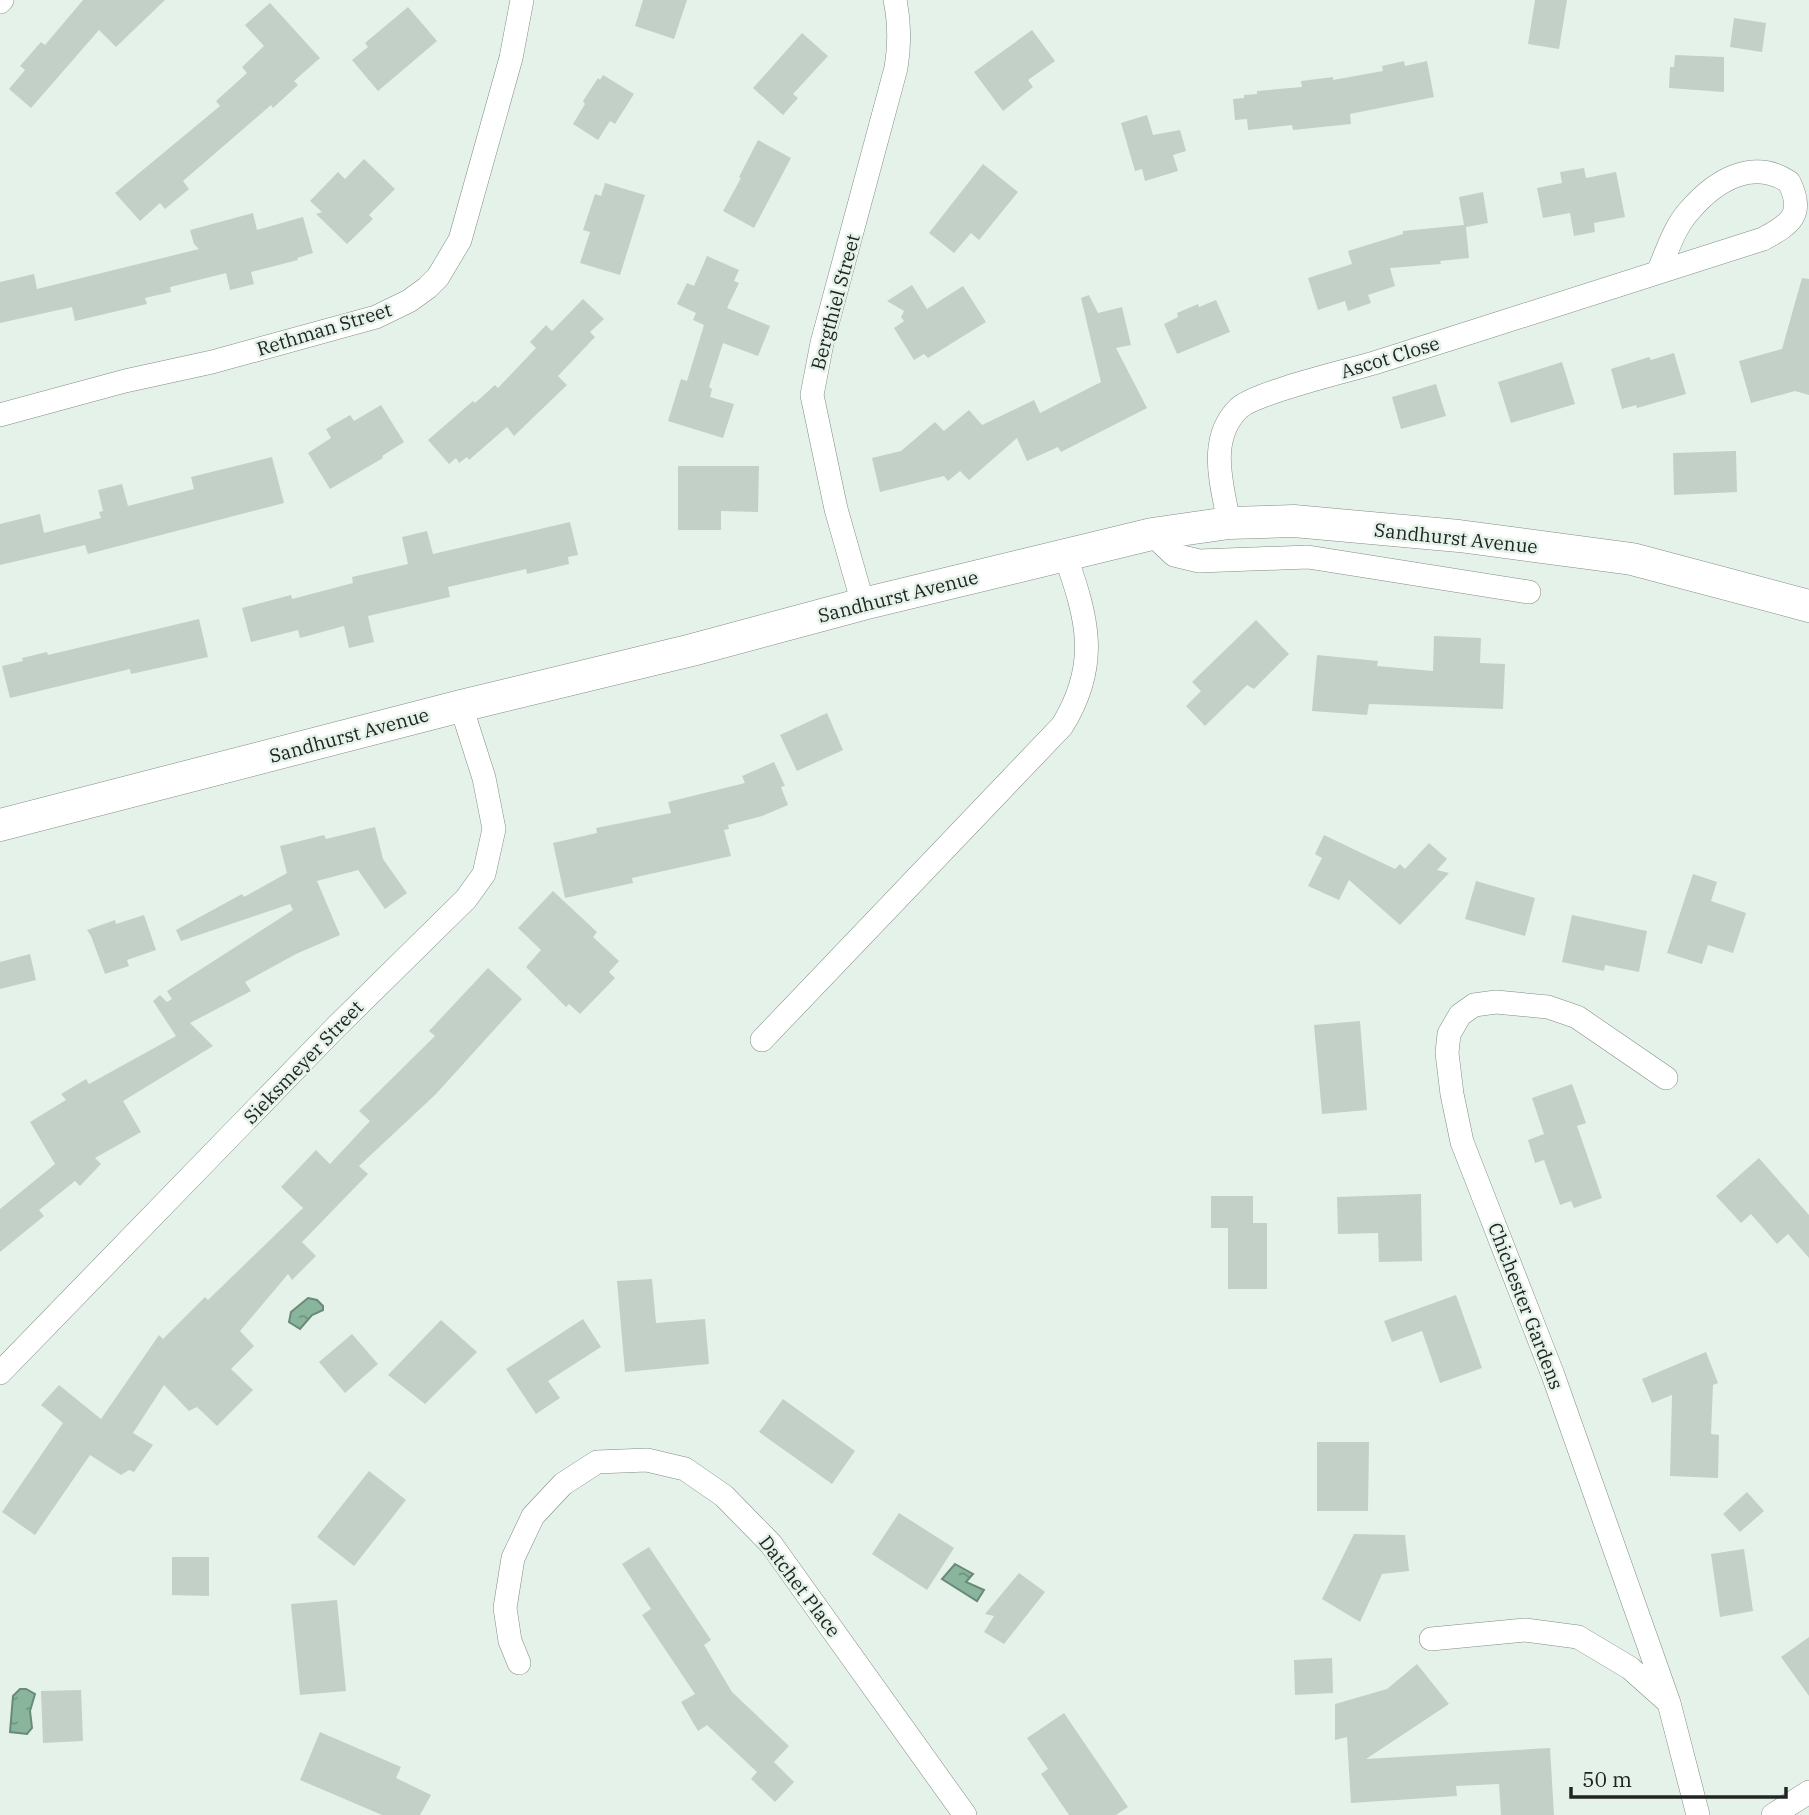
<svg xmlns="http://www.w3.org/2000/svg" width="1809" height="1815" font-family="'IBM Plex Serif',serif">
<defs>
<pattern id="water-ripples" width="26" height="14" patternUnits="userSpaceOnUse" patternTransform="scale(1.75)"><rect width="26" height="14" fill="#88b59b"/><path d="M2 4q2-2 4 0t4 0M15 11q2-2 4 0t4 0" fill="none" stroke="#6f937e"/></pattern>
</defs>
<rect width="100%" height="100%" fill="#e4f2e9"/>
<!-- water -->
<path fill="url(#water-ripples)" stroke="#698a77" stroke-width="2" d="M308 1298 317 1300 323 1306V1310L312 1315 300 1329 289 1322 291 1312Z
M955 1564 973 1574 966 1582 984 1590 977 1601 942 1579Z
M20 1689H26L35 1694 30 1711 32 1728 27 1734 10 1732 13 1696Z"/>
<!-- building -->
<path fill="#c3d0c8" d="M83 0H165L116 47 99 30 31 108 9 89 25 70 20 66 41 42 45 45Z
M643 0H687L674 39 635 26Z
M1535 0H1567L1559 49 1528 44Z
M270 3 320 58 294 81 298 85 273 108 271 105 183 181 189 189 165 209 160 203 140 221 115 193 220 106 216 101 247 73 242 67 264 46 245 25Z
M408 7 437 41 378 91 352 60 368 47 365 43Z
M1734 18 1766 23 1762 52 1730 47Z
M1032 30 1055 61 1028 80 1033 87 1003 111 974 72Z
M802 33 828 56 793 94 798 98 783 115 753 88Z
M1675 55 1724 57V92L1669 88 1670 67H1674Z
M1404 61 1405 66 1427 61 1434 97 1350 114 1351 124 1293 130 1292 125 1248 130 1247 119 1235 120 1233 99 1244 98V95L1257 94V91L1302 87 1301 81 1333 77V80L1383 71 1382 66Z
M603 75 634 94 615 124 610 121 598 140 573 124 585 104 583 101 598 78 600 80Z
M1147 115 1153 135 1180 130 1186 151 1173 155 1178 171 1145 181 1142 169 1135 171 1121 123Z
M758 140 791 158 754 228 723 211 741 178 739 177Z
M364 159 395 189 369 215 373 219 347 244 316 214 322 212 310 201 338 172 345 179Z
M983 164 1018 192 979 240 971 233 954 253 929 233Z
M1584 168 1586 178 1616 172 1625 217 1594 223 1595 232 1574 236 1570 213 1543 218 1537 188 1562 183 1560 172Z
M605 183 645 195 620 275 580 263 590 232 583 230 595 194 601 196Z
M1483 192 1488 223 1466 227 1469 258 1440 261 1441 264 1390 268 1395 286 1368 295 1371 303 1348 311 1345 301 1318 310 1308 278 1352 264 1348 251 1403 234V231L1464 225 1459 197Z
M253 213 257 230 303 217 313 253 297 258 298 260 251 272 254 284 230 290 226 273 170 287 171 292 145 298 147 304 75 321 72 307 0 323V282L34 274 37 289 199 249 194 244 190 230Z
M707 256 739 270 734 281 739 283 727 308 770 326 758 356 723 343 709 387 712 389 710 397 734 404 723 438 668 421 681 379 687 381 704 325 693 320 696 313 677 304 687 283 694 286Z
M1802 278 1809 279V395L1795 391 1751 403 1739 361 1782 349Z
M912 285 927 309 963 286 986 322 928 358 924 354 914 360 894 328 904 321 901 317 904 311 887 301Z
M1089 295 1098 313 1122 307 1131 345 1116 348 1147 408 1061 452 1058 447 1027 461 1017 438 969 480 960 471 948 481 944 476 880 492 872 458 901 451 935 422 944 431 969 410 982 425 1034 400 1040 413 1101 382 1081 298Z
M583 299 604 319 590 332 595 337 558 376 567 385 514 436 507 427 469 460 467 457 459 463 456 458 449 464 428 440 473 401 475 403 495 385 498 388 536 348 530 342 546 325 552 331Z
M1216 300 1230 332 1177 354 1164 324 1178 317 1177 313 1198 304 1199 307Z
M1674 353 1686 394 1637 408 1636 405 1622 409 1611 369 1649 357 1651 360Z
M1562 362 1575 404 1511 423 1498 382Z
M1436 384 1446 416 1401 429 1392 397Z
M381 405 404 442 382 456 383 458 330 489 308 453 331 438 326 429 350 415 354 421Z
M1736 451 1737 492 1674 495 1673 453Z
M272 457 284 503 88 554 85 545 0 565V524L40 514 44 533 101 518 99 512 103 511 98 490 122 484 128 506 194 489 191 477Z
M678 466H759L758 512 721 511V530H678Z
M570 522 578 555 568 557 569 564 527 574 526 569 448 587 450 597 368 616 374 642 349 648 344 626 300 638 298 630 251 642 242 608 291 595 292 599 353 583 352 577 408 564 402 537 427 531 433 554Z
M199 619 208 657 131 674 130 669 10 698 2 666 23 661 22 658 47 652 48 655Z
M1256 620 1289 654 1254 689 1247 685 1205 726 1186 706 1201 691 1192 682Z
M1434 636 1481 638 1480 663 1505 664 1503 709 1369 704 1367 715 1312 711 1317 655 1378 661 1377 666 1433 671Z
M827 713 843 750 797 771 780 735Z
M774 762 785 786 781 787 788 805 762 816 728 825 729 829 724 830 731 856 632 878 633 883 565 898 553 843 597 833 596 828 671 813 668 802 745 783 742 776Z
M375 827 383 859 407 893 385 909 358 870 317 881 340 935 296 954 245 982 251 991 190 1023 213 1046 123 1101 141 1132 95 1158 101 1164 80 1186 75 1181 39 1210 44 1216 0 1252V1209L55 1164 30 1122 66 1100 61 1094 86 1079 89 1084 176 1036 153 1001 160 995 167 1002 172 999 167 991 293 910 290 904 181 941 176 930 242 894 244 897 287 873 280 846 324 835 326 839Z
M1324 835 1395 869 1400 864 1405 869 1429 843 1447 859 1437 870 1449 873 1400 925 1349 880 1339 900 1308 886 1322 858 1315 854Z
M1693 874 1717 882 1711 901 1746 913 1733 953 1708 945 1702 964 1667 953Z
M1476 881 1535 898 1525 936 1465 919Z
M553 891 597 932 593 937 619 961 609 972 615 978 580 1014 569 1004 566 1007 526 967 541 950 518 928Z
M144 915 156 950 127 960 129 966 105 974 91 936 87 930 115 920 116 924Z
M1572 915 1647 931 1639 972 1605 965 1604 971 1562 962Z
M30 954 36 980 0 989V962Z
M488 968 522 999 436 1094 359 1166 368 1174 302 1242 316 1256 292 1280 288 1274 240 1331 254 1346 231 1369 253 1390 217 1426 197 1407 189 1411 164 1385 133 1433 153 1445 134 1472 129 1470 121 1475 90 1455 35 1535 2 1512 63 1423 41 1405 59 1385 101 1419 159 1335 163 1339 205 1297 208 1300 303 1208 281 1187 316 1150 330 1164 370 1121 359 1111 435 1036 429 1031Z
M1360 1021 1367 1110 1322 1114 1314 1025Z
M1572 1084 1586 1123 1577 1126 1602 1198 1574 1208 1571 1201 1560 1205 1544 1160 1535 1163 1528 1140 1544 1134 1532 1098Z
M1759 1158 1809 1215V1258L1788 1234 1777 1244 1751 1214 1741 1223 1716 1196Z
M1421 1194 1422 1261 1379 1262 1378 1233 1338 1234 1337 1197Z
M1211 1196H1253V1223H1267V1289H1228V1228H1211Z
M652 1279 656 1323 705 1319 709 1364 625 1372 617 1281Z
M1456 1295 1482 1368 1440 1383 1422 1331 1392 1342 1384 1321Z
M583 1319 601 1347 548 1381 560 1398 536 1414 506 1369Z
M441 1320 477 1352 425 1404 388 1375Z
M352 1334 378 1364 345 1393 319 1362Z
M1706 1352 1718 1383 1713 1385 1711 1434 1719 1435 1718 1478 1670 1476 1672 1395 1652 1403 1642 1379Z
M783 1399 855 1451 832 1484 759 1432Z
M1317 1442H1369L1368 1511H1317Z
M369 1471 406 1500 354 1566 317 1537Z
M1747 1492 1764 1511 1740 1532 1723 1514Z
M899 1513 954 1548 927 1590 872 1554Z
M1354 1534 1405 1535 1409 1571 1382 1574 1360 1622 1322 1599Z
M649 1547 711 1640 704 1645 732 1692 789 1746 774 1762 794 1782 775 1802 751 1779 757 1772 707 1725 698 1731 681 1702 695 1694 642 1615 651 1609 622 1564Z
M1744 1549 1753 1611 1720 1617 1711 1554Z
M172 1557H209V1596L172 1595Z
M1019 1573 1045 1592 1004 1644 984 1632 994 1616 985 1614Z
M337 1600 346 1691 300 1695 291 1604Z
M1809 1637V1696L1781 1657Z
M1332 1658 1333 1693 1295 1695 1294 1660Z
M1417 1664 1449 1704 1366 1759 1550 1748 1554 1815H1501L1499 1784 1456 1786 1457 1796 1351 1803 1347 1737 1335 1740V1704L1387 1689Z
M81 1690 83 1741 43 1743 41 1691Z
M1064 1713 1128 1807 1116 1815H1069L1041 1774 1048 1769 1027 1738Z
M320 1732 401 1767 396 1778 431 1795 420 1815H382L300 1780Z"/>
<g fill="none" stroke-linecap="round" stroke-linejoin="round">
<defs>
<path id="street" d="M0 2 2 0
M0 415 125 381 212 362 376 317 409 301 427 288 438 277 460 240 511 58 522 0
M1229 523C1222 484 1207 439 1239 408 1257 392 1347 371 1374 363 1504 322 1634 280 1763 239 1791 224 1805 214 1789 182 1753 158 1716 180 1690 210 1674 227 1667 252 1658 272
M1152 534 1174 555 1199 561 1308 557 1529 592
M863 604 836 509 812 395 822 343 896 68C900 44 900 24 895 0
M762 1040 1062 726C1100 665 1088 619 1065 555
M1666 1078 1577 1017 1548 1007 1496 1002 1474 1005 1460 1015 1449 1034 1447 1053 1452 1094 1462 1142 1553 1375 1669 1703 1698 1815
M0 1373 336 1027 466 899 484 874 494 829 484 778 461 706
M1431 1639 1525 1630 1578 1637 1630 1668 1667 1701
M519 1663 510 1641 505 1608 513 1558 533 1516 563 1484 597 1462 647 1460 685 1469 724 1496 771 1544 965 1815
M1773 1815 1809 1792"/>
<path id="secondary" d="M0 825 461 706 692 650 863 604 1152 534 1229 523 1294 521 1459 536 1632 559 1809 606"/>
</defs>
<!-- street casing -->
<use href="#street" stroke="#808d85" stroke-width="24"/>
<!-- secondary casing -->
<use href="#secondary" stroke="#808d85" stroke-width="33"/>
<!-- street -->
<use href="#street" stroke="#fff" stroke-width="23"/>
<!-- secondary -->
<use href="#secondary" stroke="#fff" stroke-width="32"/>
</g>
<g text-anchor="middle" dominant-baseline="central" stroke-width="5" stroke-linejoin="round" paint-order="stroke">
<!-- street labels -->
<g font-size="19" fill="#212522" stroke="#e4f2e9">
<text transform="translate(835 302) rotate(-75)">Bergthiel Street</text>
<text transform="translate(324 329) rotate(-17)">Rethman Street</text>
<text transform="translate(1390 357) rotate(-17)">Ascot Close</text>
<text transform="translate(1456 538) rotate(6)">Sandhurst Avenue</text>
<text transform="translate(898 596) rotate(-14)">Sandhurst Avenue</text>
<text transform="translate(349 735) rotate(-15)">Sandhurst Avenue</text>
<text transform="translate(303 1062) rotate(-46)">Sieksmeyer Street</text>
<text transform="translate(1526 1306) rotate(69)">Chichester Gardens</text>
<text transform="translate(800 1586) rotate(53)">Datchet Place</text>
</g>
</g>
<!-- scale -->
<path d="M1571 1787v10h215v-10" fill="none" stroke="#212522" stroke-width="3.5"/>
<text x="1582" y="1787" font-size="21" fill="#212522" stroke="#e4f2e9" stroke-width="5" paint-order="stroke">50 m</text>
</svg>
